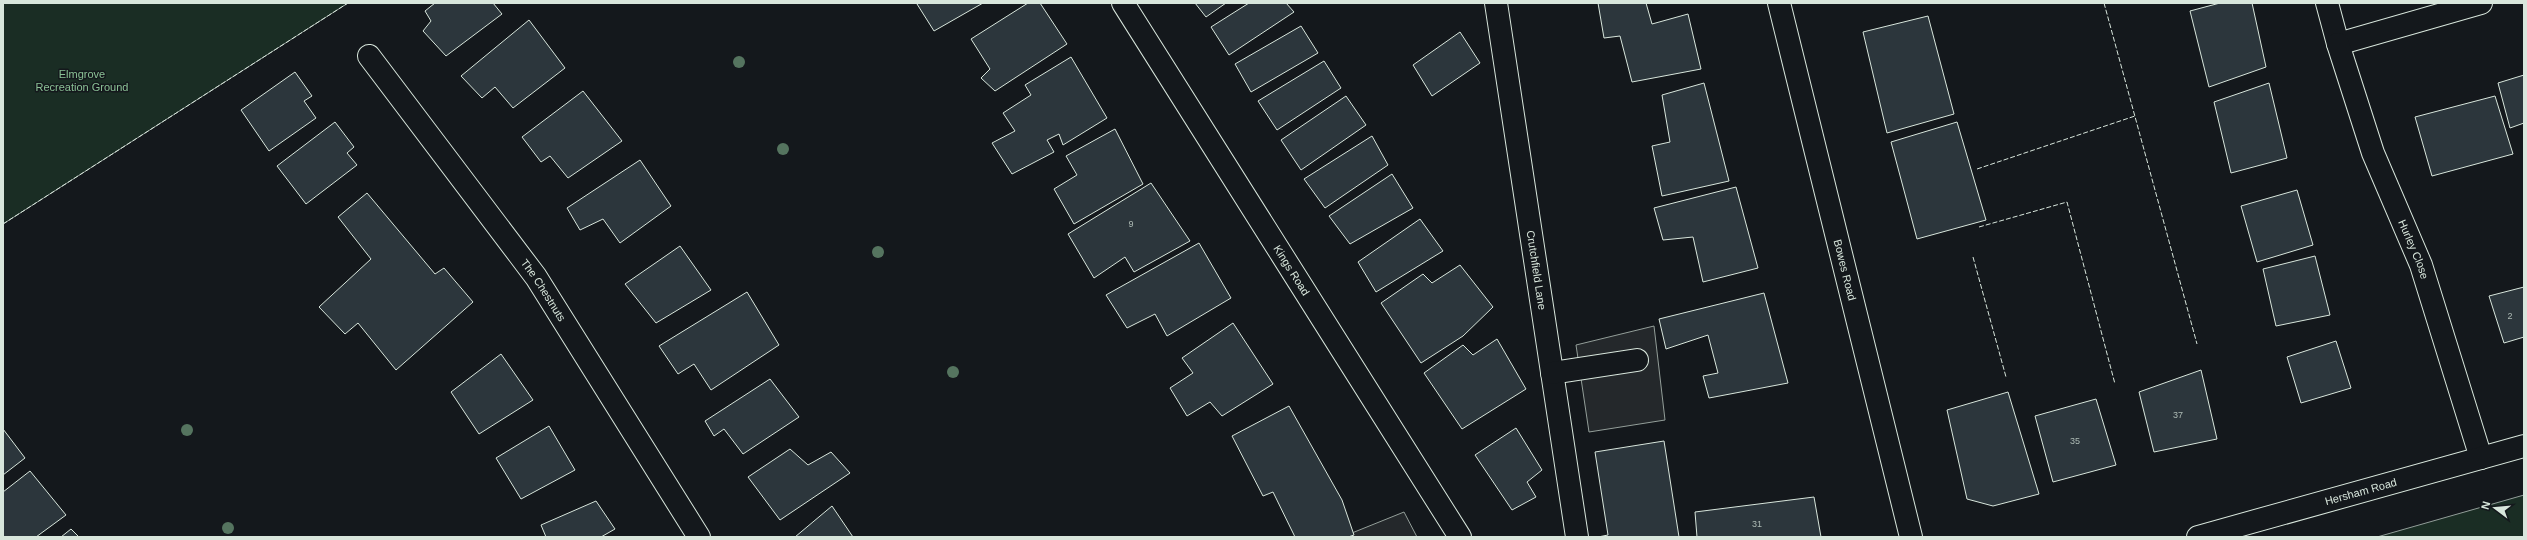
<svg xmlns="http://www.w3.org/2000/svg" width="2527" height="540" font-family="Helvetica,sans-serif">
<rect width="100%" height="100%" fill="#14181c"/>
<!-- green -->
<path fill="#1a2d24" stroke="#939e99" d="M3 3H348L3 224Z
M2524 495V537H2377Z"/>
<!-- parking -->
<path fill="#24282b" stroke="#939e99" d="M1654 326 1665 420 1589 432 1576 345Z
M1404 512 1417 537H1342Z"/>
<!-- building -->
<path fill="#2c363c" stroke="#d8e6dc" d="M435 3H493L502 14 446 56 423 31 431 21 425 11Z
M919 3H983L934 31 917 4Z
M1028 3H1040L1067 44 995 91 981 78 990 69 971 39Z
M1195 3H1226L1206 17Z
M1249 3H1286L1294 12 1229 55 1211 27Z
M1598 3H1646L1652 24 1688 14 1701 69 1632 82 1620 36 1604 38Z
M2220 3H2252L2266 67 2209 87 2190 11Z
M1928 16 1954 114 1887 133 1863 32Z
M529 20 565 68 513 108 495 87 482 98 461 76Z
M1301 26 1318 53 1251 92 1235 64Z
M1460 32 1480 63 1432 96 1413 65Z
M1071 57 1107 118 1063 145 1059 134 1047 140 1054 152 1012 174 992 143 1015 131 1003 113 1031 95 1025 85Z
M1324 61 1341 88 1277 130 1258 101Z
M295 72 312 96 304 101 316 118 269 151 241 110Z
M2524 75V123L2510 128 2498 83Z
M1704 83 1729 181 1662 196 1652 146 1670 142 1662 95Z
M2269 83 2287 158 2231 173 2214 102Z
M583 91 622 141 568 178 550 156 541 162 522 137Z
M1346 96 1366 125 1301 170 1281 140Z
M2495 96 2513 154 2432 176 2415 117Z
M335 122 354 147 347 153 357 165 306 204 277 166Z
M1957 122 1986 220 1917 239 1891 142Z
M1115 129 1143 184 1074 224 1054 189 1077 175 1066 156Z
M1372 136 1388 165 1325 208 1304 179Z
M640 160 671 206 620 243 603 219 580 230 567 208Z
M1392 174 1413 208 1350 244 1329 216Z
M1151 183 1190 241 1134 272 1125 257 1094 278 1068 234Z
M1736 187 1758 268 1703 282 1693 237 1663 240 1654 208Z
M2297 190 2313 245 2257 262 2241 206Z
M367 193 435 274 444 268 473 302 396 370 358 323 345 334 319 307 371 259 338 217Z
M1420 219 1443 251 1376 292 1358 262Z
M1199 243 1231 298 1167 336 1155 314 1127 328 1106 295Z
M680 246 711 290 656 323 625 284Z
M2315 256 2330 315 2276 326 2263 269Z
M1460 265 1493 307 1463 336 1421 363 1381 303 1423 274 1432 283Z
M2524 287V337L2504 343 2489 296Z
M747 292 779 345 711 390 694 364 678 374 659 346Z
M1764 293 1788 383 1709 398 1703 376 1718 373 1708 335 1666 349 1659 319Z
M1233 323 1273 384 1222 416 1210 402 1187 416 1170 388 1193 373 1182 358Z
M1497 339 1526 389 1462 429 1424 373 1463 345 1473 355Z
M2336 341 2351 388 2301 403 2287 357Z
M501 354 533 400 479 434 451 392Z
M2201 370 2217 439 2154 452 2139 392Z
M770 379 799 417 743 454 724 429 714 436 705 421Z
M2008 392 2039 494 1993 506 1967 499 1947 410Z
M2096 399 2116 465 2053 482 2035 416Z
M1289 406 1342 500 1354 535 1348 537H1295L1273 492 1263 496 1232 436Z
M549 426 575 470 521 499 496 458Z
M1516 428 1542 470 1527 482 1536 497 1512 510 1475 455Z
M3 429 25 458 3 475Z
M1664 441 1679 537H1598L1608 535 1595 452Z
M790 449 808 465 831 452 850 473 780 520 748 477Z
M30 471 66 515 36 537H3V492Z
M1814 497 1821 537H1697L1695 512Z
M596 501 615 529 601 537H546L541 525Z
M832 506 853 537H795Z
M71 529 79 537H61Z"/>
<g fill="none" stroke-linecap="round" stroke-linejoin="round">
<defs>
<g id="minor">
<path id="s1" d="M1123 3 1460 537"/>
<path id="s2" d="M1496 3 1577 537"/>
<path id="s3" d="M1779 3 1911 537"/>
<path d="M2327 3 2338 44 2481 3"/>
<path id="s4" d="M2338 44 2373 153 2421 265 2481 458"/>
<path id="s5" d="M369 56 536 277 699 537"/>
<path d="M1552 373 1637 360"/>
</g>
<g id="major">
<path id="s6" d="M2198 537 2524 446"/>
</g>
</defs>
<!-- minor casing -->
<use href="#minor" stroke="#d8e6dc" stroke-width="24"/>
<!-- major casing -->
<use href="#major" stroke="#d8e6dc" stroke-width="24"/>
<!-- minor -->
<use href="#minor" stroke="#14181c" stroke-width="22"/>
<!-- major -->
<use href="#major" stroke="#14181c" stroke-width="22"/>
<!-- fence -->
<path stroke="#d8e6dc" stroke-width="1" stroke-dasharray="5 2" stroke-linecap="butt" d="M2104 3 2197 344
M1977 169 2135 116
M3 224 348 3
M1979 227 2067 202 2115 384
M1973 257 2006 377"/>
</g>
<!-- trees -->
<g fill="#55745f">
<circle cx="739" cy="62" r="6"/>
<circle cx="783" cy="149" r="6"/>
<circle cx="878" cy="252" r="6"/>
<circle cx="953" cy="372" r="6"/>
<circle cx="187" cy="430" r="6"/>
<circle cx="228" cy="528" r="6"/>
</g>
<g text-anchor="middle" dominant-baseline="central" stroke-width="3" stroke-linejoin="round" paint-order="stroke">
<!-- number labels -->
<g font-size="9" fill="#adbab4">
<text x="1131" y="224">9</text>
<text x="2510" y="316">2</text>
<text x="2178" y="415">37</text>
<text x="2075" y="441">35</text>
<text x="1757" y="524">31</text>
</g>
<!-- park labels -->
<g font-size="11" fill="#8ac095" stroke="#14181c">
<text x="82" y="74">Elmgrove<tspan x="82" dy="13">Recreation Ground</tspan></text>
</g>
<!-- street labels -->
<g font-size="11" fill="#d8e6dc" stroke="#14181c">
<text stroke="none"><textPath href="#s4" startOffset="219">Hurley Close</textPath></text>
<text stroke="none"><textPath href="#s1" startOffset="316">Kings Road</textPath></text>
<text stroke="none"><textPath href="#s2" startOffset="270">Crutchfield Lane</textPath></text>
<text stroke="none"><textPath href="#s3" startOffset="275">Bowes Road</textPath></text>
<text stroke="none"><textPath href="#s5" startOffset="292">The Chestnuts</textPath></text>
<text stroke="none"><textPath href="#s6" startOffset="169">Hersham Road</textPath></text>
</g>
</g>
<!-- border -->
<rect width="2527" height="540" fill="none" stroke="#d8e6dc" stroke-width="8"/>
<!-- north arrow -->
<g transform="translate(2495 508) rotate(286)" stroke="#14181c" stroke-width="3" paint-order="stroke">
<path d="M0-3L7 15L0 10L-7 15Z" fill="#d8e6dc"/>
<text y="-6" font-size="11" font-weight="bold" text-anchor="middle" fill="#d8e6dc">N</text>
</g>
</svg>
